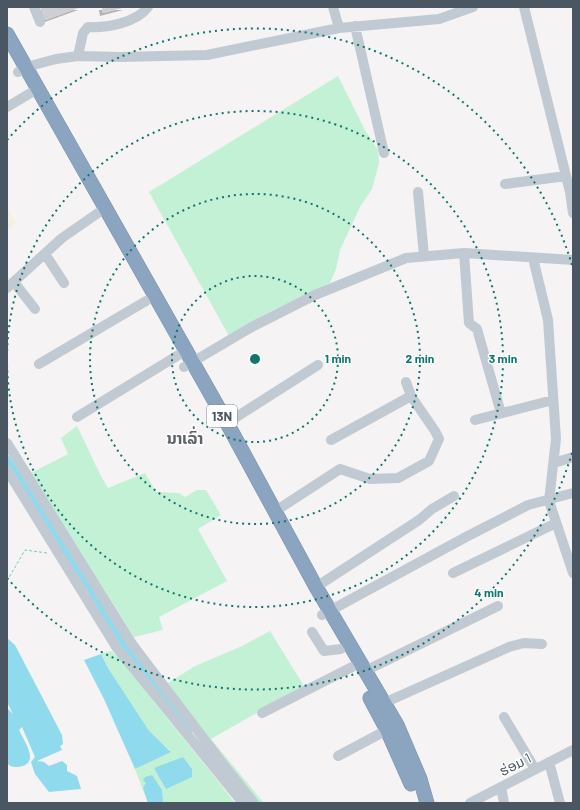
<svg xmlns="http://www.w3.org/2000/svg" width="580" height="810" font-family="Barlow,'Noto Sans Lao',sans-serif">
<defs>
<filter id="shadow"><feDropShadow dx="-3" dy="3" stdDeviation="0" flood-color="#0004"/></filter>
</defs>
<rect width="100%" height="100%" fill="#f5f3f3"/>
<!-- green -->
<path fill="#c3f1d5" d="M338 76 365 130 378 150 379 163 372 189 360 207 340 250 336 269 330 283 270 312 229 336 149 192Z
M77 426C88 447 96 469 108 488L145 473 156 492 179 493 185 497 197 490H206L221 515 198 529 227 581 159 617 163 630 134 637 31 473 68 454 61 438Z
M270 631 304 686 211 739 264 803H259L165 685 195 666 240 647Z
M111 651C129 665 140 684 154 702 181 736 209 769 235 803H148L135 769 171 751 149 732 108 668 101 654Z"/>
<!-- sand -->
<path fill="#f5f0e5" d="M7 208 16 222 10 229H7Z"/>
<!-- water -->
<path fill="#90daee" d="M7 638 15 645 62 735 63 744 60 746 62 750 37 761 44 762 49 766 62 761 67 765V771L77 776 81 789 49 792 35 774 31 762 35 757 22 727 19 730C25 743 41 764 18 767 13 767 10 767 7 763V708L13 714 7 702Z
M101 654 108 668 149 731 171 752 135 769 104 699 84 660Z
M183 757 192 769V777L166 789 154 768Z
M152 775 162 790 163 803H148L143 788 146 783 143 780 145 777Z"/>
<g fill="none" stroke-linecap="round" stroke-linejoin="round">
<!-- canal -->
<path stroke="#90daee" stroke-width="7" d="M7 459 89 587 123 645 191 729"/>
</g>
<!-- building -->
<path fill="#cdcfd5" filter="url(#shadow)" d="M40 7H81L45 20Z
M102 7H126L103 13Z"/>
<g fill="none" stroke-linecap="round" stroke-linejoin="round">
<defs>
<path id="highway" d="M7 34 227 423 316 587 397 725 420 779 427 803
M370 698 387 730 411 784"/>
</defs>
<!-- highway casing -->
<use href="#highway" stroke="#7690ad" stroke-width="15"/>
<!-- path -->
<path stroke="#7ad0a6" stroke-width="1" stroke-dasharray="3 2" stroke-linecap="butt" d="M7 581 25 550 47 553"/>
<!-- minor -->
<path stroke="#c1cad2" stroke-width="10" d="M34 7 40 22
M333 7 339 28
M524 7 570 192 573 213
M355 26 384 153
M78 56 83 33 88 27C107 28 136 23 148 7
M18 72 26 67 56 59 78 56 120 57 207 55 339 28 439 19 473 7
M7 107 39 88
M505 184 566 176
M418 192 424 256
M464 253 469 323 477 329 501 413
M45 254 64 283
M533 258 548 320 556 439 549 501 573 573
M14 282 35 309
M7 288 62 238 98 213
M39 364 146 301
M184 367 250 328 315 295 406 258 464 253 573 260
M406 382 411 396
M77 417 185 351
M475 420 553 400
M227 423 318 365
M7 443 132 644 223 764 254 803
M554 463 573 457
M7 470 117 648 243 803
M274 512 340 469 370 479 398 478 429 461 439 439 435 431 411 396 331 440
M453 573 556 523
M316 587 419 520 432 509 454 496
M322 615 466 537 528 505 573 493
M312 632 324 651 341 649
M365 671 498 606
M384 703 509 647 524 643 542 644
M262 713 352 667
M504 717 535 769
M338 756 387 730
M549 762 560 803
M501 787 504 803
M470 803 573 750"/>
<!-- highway -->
<use href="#highway" stroke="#8ba5c1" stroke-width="14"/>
</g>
<!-- distance rings -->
<g fill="none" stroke="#0f766e" stroke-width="2" stroke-dasharray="2 4">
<circle cx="255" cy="359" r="83"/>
<circle cx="255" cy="359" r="165"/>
<path d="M7 357A248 248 0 1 1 7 361"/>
<path d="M572 453A331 331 0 0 1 7 578M7 140A331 331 0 0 1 572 265"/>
</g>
<g text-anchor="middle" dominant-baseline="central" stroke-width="3" stroke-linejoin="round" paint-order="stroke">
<!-- shield labels -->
<rect fill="#fff" stroke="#808990" stroke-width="1" x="207" y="405" width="30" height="22" rx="3"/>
<g font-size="13" font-weight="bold" fill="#4a5661">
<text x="222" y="416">13N</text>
</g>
<!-- street labels -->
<g font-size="14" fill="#4a5661" stroke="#fff">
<text transform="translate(515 764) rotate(-27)">ຮ່ອມ 1</text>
</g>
<!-- quarter labels -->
<g font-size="16" font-weight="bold" fill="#5f6368" stroke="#fff">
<text x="185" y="437">ນາເລົ່າ</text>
</g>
</g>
<circle cx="255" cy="359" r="6" fill="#0f766e" stroke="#fff" stroke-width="2"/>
<g font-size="12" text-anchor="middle" font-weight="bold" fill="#0f766e" stroke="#fff" stroke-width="3" stroke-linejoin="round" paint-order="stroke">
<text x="338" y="363">1 min</text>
<text x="420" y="363">2 min</text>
<text x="503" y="363">3 min</text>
<text x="489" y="597">4 min</text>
</g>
<!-- border -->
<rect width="580" height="810" fill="none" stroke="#4a5661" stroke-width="16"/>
</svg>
